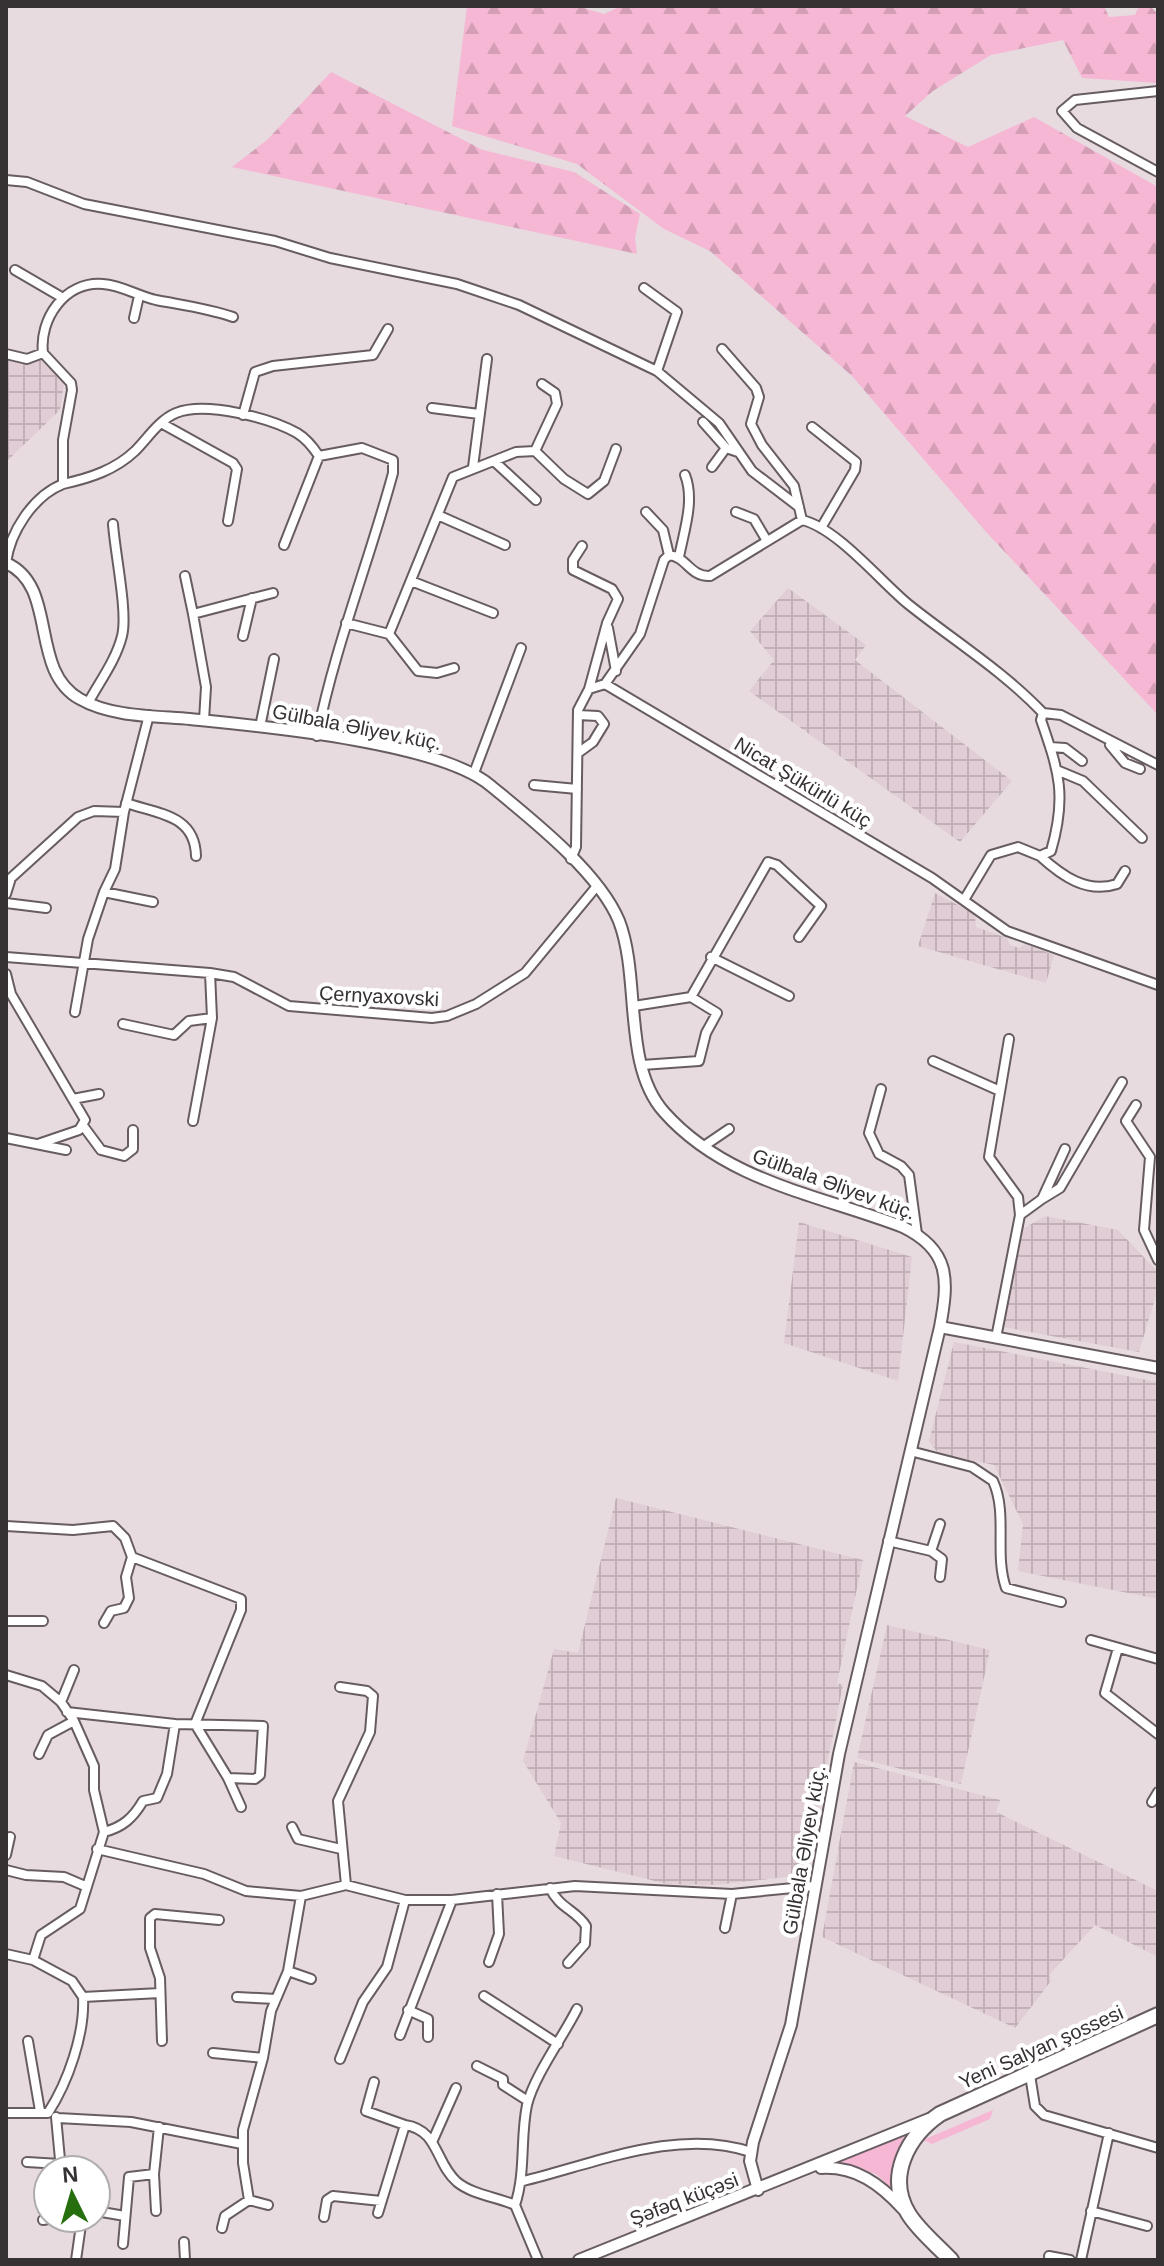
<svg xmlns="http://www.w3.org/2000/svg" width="1164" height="2266" font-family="Helvetica,sans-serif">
<defs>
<pattern id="industrial-grid" width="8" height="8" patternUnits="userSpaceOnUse" patternTransform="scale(2)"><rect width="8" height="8" fill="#e1cdd5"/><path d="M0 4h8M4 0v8" fill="none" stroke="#c2b0b7"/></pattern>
<pattern id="forest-firs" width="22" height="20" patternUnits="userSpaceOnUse" patternTransform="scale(2)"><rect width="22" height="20" fill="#f5b7d4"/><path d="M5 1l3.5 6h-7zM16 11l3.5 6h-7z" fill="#d39eb6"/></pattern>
</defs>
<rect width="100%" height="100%" fill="#e7dbe0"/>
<!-- industrial -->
<path fill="url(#industrial-grid)" d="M6 356 15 361 40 359 64 384 60 410 6 462Z
M788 588 866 645 855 660 1012 781 960 842 749 691 774 660 750 631Z
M935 893 975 914 976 927 1007 938 1010 945 1019 948 1025 944 1054 955 1046 983 918 946Z
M1045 1216 1118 1230 1158 1272V1289L1139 1352 1003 1327 1019 1231Z
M799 1222 912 1257 898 1381 784 1343Z
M954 1342 1158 1382V1599L1018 1571 1023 1524 994 1465 938 1453 929 1441Z
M616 1498 863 1560 837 1683 843 1685 805 1875 715 1885 667 1884 554 1856 561 1823 523 1761 554 1649 578 1653Z
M887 1625 990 1650 961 1784 857 1758Z
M854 1762 1000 1800 996 1812 1158 1891V1957L1095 1925 1049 1975 1051 1981 1015 2028 822 1937Z"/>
<!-- green -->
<path fill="#f5b7d4" d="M1111 2015 1122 2017 1066 2044 1068 2034Z
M993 2110 990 2119 932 2144 923 2140Z
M904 2136 893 2162 892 2189 876 2174 840 2162Z"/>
<!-- forest -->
<path fill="url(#forest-firs)" d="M467 6H577L604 14 621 6H1104L1109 17 1135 15 1139 6H1150L1158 14V83L1082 78 1063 40 991 55 933 91 905 116 968 147 1034 117 1158 187V715L987 533 852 376 710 251 664 229 577 164 452 126Z
M331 72 483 150 574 172 640 214 635 238 637 254 232 167 267 140Z"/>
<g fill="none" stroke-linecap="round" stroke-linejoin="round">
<defs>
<path id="minor" d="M1158 91 1075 100 1062 111 1077 128 1158 172
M6 180 27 182 84 204 275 241 330 258 457 284 519 305 657 371 719 423 752 471 799 507
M15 270 63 298
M644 288 677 312 657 371
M134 318 139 296
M43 353C39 320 64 281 103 284 121 285 138 296 156 300 182 305 207 308 233 317
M6 354 27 359 43 353 71 383 72 390 63 440V484C33 496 10 532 6 563
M432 408 479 414
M243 415 255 372 273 366 373 355 388 329
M703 422 726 448 738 452
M161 423 233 463 237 469 228 521
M812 427 856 462 855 470 821 528
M535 451 557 404 555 393 542 384
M495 462 536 500
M473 467 487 359
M712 467 726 448
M63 484C90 478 115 470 135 451 148 438 159 420 176 413 206 401 270 418 297 433 307 439 313 447 319 456L362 448 393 460V473C369 562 335 646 317 736
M646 512 663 530 669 555
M736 512 754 519 767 541
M440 516 505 545
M802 520C837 528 880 581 908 604 953 640 1003 671 1043 713L1041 720C1059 772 1067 796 1051 851L1040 856 1018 847 991 855 964 900
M284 545 319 456
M582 546 573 560V570L612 589 618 599 607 623 589 689
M679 557C684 531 695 500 685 475
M185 576 193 614
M411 581 493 613
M346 623 389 634 418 671 437 673 454 668
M608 628 616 671
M389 634 453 477 516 452 535 451 564 479 588 494 604 481 616 449
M243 636 252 598
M605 684 640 634 664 560 669 555C687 557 690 577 710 576L802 520 794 486 762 445 751 424 759 397 756 388 722 349
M88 703C100 681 116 660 122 636 128 613 115 553 113 524
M1043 713 1061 715 1158 765
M204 720 206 687 193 614 273 593
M260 727 274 659
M1110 745 1125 763 1140 769
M1050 747 1065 748 1082 761
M578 753 593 742 604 724 598 716 578 715
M1059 771 1083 781 1142 838
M474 773 521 648
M534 785 577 789
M126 803C159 814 195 815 196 856
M1040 856C1062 876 1087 894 1117 884L1125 871
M571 859 576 847 578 710 589 689 605 684 932 878 1007 931 1158 985
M104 892 115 869 124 812 149 715
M6 894 11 878 78 817 94 811 124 812
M6 903 46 908
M6 957 210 973 234 977 289 1006 432 1018 447 1016 476 1004 525 973 597 886
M711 957 789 996
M6 974 11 994 85 1120 79 1130 38 1144
M634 1006 691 997 768 862 777 865 821 906 799 937
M75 1012 88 939 104 892 153 902
M123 1024 174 1035 189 1021 212 1018
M933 1061 1000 1091
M642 1065 699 1061 706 1033 717 1013 691 997
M881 1089 869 1133 879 1154 901 1166 909 1175 917 1234
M73 1099 99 1094
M1136 1105 1126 1121 1150 1157 1144 1230 1158 1260
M193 1121 212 1018 210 973
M84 1127 101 1150 124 1156 133 1149V1130
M6 1138 66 1150
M704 1146 729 1129
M1042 1199 1060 1188 1122 1082
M1020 1215 1042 1199 1065 1149
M996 1338 1020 1215 1018 1197 989 1157 1009 1039
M910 1451 972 1467 993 1481C1008 1514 994 1554 1006 1588L1061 1602
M6 1526 73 1530 113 1526 125 1538 132 1557 126 1577 129 1598 124 1608 111 1611 104 1623
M888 1541 931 1551 942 1559 940 1577
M931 1551 940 1524
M132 1557 241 1599V1610L195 1724 228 1778 241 1807
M6 1621H43
M1091 1640 1158 1659
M1118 1648 1105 1693 1158 1734
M6 1675 42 1686 61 1702 74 1721 94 1766V1790L104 1832 80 1909 41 1935 33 1960 72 1981 83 1997C85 2034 68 2082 48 2113H6
M340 1687 367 1691 373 1696 370 1732 338 1801 346 1885
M61 1702 74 1670
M67 1712 175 1724 263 1726 260 1775 255 1779 228 1778
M39 1754 48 1735 74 1721
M1152 1802 1158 1792
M292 1827 298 1839 341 1849
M104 1832C123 1827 133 1818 143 1801L157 1798 167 1774 175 1724
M97 1849 204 1874 246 1891 301 1896 346 1885 405 1900H452L575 1886 732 1894 814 1886
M6 1855 10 1837
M6 1870 26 1875 64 1877 85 1886
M550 1888C559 1908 576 1910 586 1926L585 1944 568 1963
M725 1928 732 1894
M6 1954 33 1960
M489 1962 499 1934 497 1894
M288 1971 311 1979
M484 1996 558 2044
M83 1997 160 1993
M237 1997 276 1999
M408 2010 428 2019V2037
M400 2035 452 1900
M28 2041 40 2111
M162 2041 160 1978 150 1948V1918L155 1914 219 1920
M213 2053 263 2058
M340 2059 363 2002 387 1967 405 1900
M477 2066 503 2079V2085L528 2101
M1030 2075 1035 2106 1044 2115 1158 2148
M374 2082 366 2111 405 2125
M56 2117 61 2170
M58 2118 131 2122 242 2144
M433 2140 456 2088
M27 2162 60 2164
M523 2181C594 2164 678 2127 751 2152
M268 2205 249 2200 243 2163V2130L263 2058 271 2011 288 1971 301 1896
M515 2205C526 2172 520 2138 527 2105 534 2076 563 2037 577 2009
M96 2211 125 2216
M156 2211 154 2174 159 2127
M1091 2211 1147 2226
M378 2213 405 2125C439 2130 435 2163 457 2182 473 2195 497 2197 515 2205L538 2260
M324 2217 327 2200 333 2196 381 2201
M43 2220 54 2218
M222 2228 225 2216 249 2200
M184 2242 185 2260
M123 2244 129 2177 154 2174
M1049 2256 1070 2260
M76 2260 82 2218
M1081 2260 1109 2133"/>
<path id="tertiary" d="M6 563C59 586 28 670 80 699 111 717 156 716 190 719 260 726 440 742 491 786 531 819 599 872 619 921 641 978 622 1065 664 1112 726 1182 820 1195 903 1227 950 1250 949 1279 940 1327L839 1754 791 2025 753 2142 750 2161 758 2190
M940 1327 1158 1368
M821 2168C856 2166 880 2184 903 2209
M579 2260 929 2119"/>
<path id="trunk" d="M951 2260C937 2245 918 2230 908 2213 886 2176 908 2136 940 2114L1158 2015"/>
</defs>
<!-- minor casing -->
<use href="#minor" stroke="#675d61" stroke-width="12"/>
<!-- tertiary casing -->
<use href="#tertiary" stroke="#675d61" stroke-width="14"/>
<!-- trunk casing -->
<use href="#trunk" stroke="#675d61" stroke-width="18"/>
<!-- minor -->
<use href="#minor" stroke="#fff" stroke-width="8"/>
<!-- tertiary -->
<use href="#tertiary" stroke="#fff" stroke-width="10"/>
<!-- trunk -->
<use href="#trunk" stroke="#fff" stroke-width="14"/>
</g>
<g text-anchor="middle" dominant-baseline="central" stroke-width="8" stroke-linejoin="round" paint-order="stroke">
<!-- street labels -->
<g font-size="20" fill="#363133" stroke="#fff">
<text transform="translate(357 727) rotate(11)">Gülbala Əliyev küç.</text>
<text transform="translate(803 782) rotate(31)">Nicat Şükürlü küç</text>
<text transform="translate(379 996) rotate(3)">Çernyaxovski</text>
<text transform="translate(834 1184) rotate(20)">Gülbala Əliyev küç.</text>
<text transform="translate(804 1850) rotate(-80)">Gülbala Əliyev küç.</text>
<text transform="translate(1041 2047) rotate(-24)">Yeni Salyan şossesi</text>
<text transform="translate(684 2199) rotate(-21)">Şəfəq küçəsi</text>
</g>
</g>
<!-- border -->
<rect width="1164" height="2266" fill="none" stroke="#363133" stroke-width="16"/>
<!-- north arrow -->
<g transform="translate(72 2194) rotate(355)"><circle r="38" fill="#ffffff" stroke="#afadad" stroke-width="2"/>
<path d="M0-6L14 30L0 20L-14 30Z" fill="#266e0e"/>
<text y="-12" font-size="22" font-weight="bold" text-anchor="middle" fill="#363133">N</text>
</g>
</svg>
